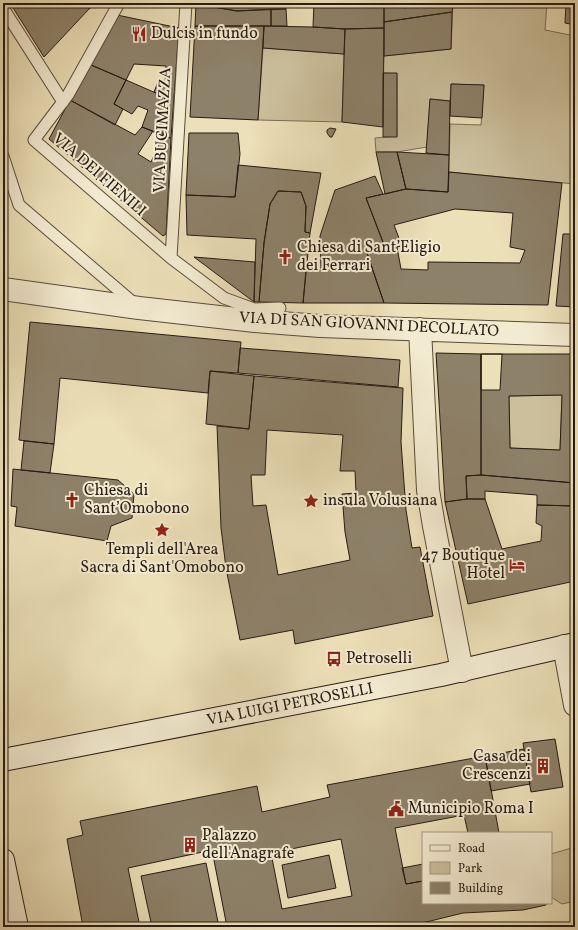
<svg xmlns="http://www.w3.org/2000/svg" width="578" height="930" font-family="Vollkorn,serif">
<rect width="100%" height="100%" fill="#ece0b8"/>
<filter id="stains"><feTurbulence type="fractalNoise" baseFrequency=".005" numOctaves="4"/><feColorMatrix values="0 0 0 0 .2 0 0 0 0 .09 0 0 0 0 .02 0 0 0 .5 -.17"/></filter>
<radialGradient id="worn" r=".72"><stop offset=".6" stop-color="#630" stop-opacity="0"/><stop offset="1" stop-color="#630" stop-opacity=".3"/></radialGradient>
<!-- green -->
<path fill="#cbbf9c" stroke="#796d58" d="M453 3H547L545 30 575 36V184L449 172 450 124 481 125 484 85 451 84 450 101 430 99 427 147 397 152H376L375 138 397 136V74L383 73 384 56 451 49Z
M263 48 344 54 342 122 258 120Z
M562 395 560 450 510 448 509 396Z
M575 847V901L562 904 551 897V854Z"/>
<!-- building -->
<path fill="#8d8169" stroke="#271b13" fill-rule="evenodd" d="M10 3H90L89 9 44 57Z
M90 3H97L89 9Z
M196 3H286V9L237 11 196 4Z
M314 3H384V28L345 29 313 27Z
M384 3H404V8L428 3H453L452 12 384 22Z
M566 3H575V25L565 23Z
M196 4 237 11 271 9V26H195Z
M271 9H286L287 26H271Z
M452 12 451 49 384 56V22Z
M117 15 179 28 171 138 163 136 165 97 154 92 158 82 165 84 166 66 134 64 126 80 91 65Z
M195 26H264L258 120 190 117Z
M264 26 313 27 345 29 344 54 263 48Z
M384 28 383 127 342 122 345 29Z
M91 65 126 80 114 104 123 109 115 125 70 100Z
M383 73H397V137H383Z
M126 80 165 97 163 136 142 127 148 110 138 106 132 114 114 104Z
M451 84 484 85 482 118 450 116Z
M430 99 450 101 449 155 426 153Z
M70 100 135 135 142 127 153 131 138 154 151 162 163 136 171 138 166 234 163 236 49 139Z
M330 128 336 129 332 137H330L327 133V130Z
M189 133H238L240 154 235 197 186 195Z
M376 152H397L406 189 385 194Z
M397 152 449 155 448 192 406 189Z
M238 165 321 173 310 233 305 232 306 206 301 192 278 191 270 204 264 243 259 302H254L256 239 187 235 186 195 235 197Z
M449 172 562 183 548 305 384 303 367 253 386 250 366 198 406 189 448 192ZM455 209 513 213 510 247 525 250 520 263 428 262V270L401 269 397 247 402 246 394 225Z
M375 176 383 194 366 198 386 250 367 253 384 303H303L306 270H321L320 236 335 190Z
M278 191 301 192 306 206 305 232 310 233 303 303 259 302 264 243 270 204Z
M563 234H575V307L556 306Z
M194 257 255 262 254 302Z
M30 322 241 342 238 373 210 371 208 393 60 378 54 444 19 440Z
M240 348 400 360 398 387 238 373Z
M436 353 481 354V475L466 476 467 499 445 502Z
M481 354H575V483L481 475ZM562 395 560 450 510 448 509 396Z
M481 354H502L500 390H481Z
M210 371 254 376 249 429 206 424Z
M254 376 403 388 401 442 406 510 412 548 420 547 433 616 295 644 293 630 240 640 226 568 221 528 217 426 249 429ZM267 430 343 435 340 471H355L356 493 342 494 345 532 350 560 278 575 266 505 253 506 251 475H265Z
M24 441 54 444 50 473 21 470Z
M13 469 118 480 134 494 132 518 111 526 107 541 15 526 17 507 11 506Z
M481 475 575 483V506L537 505V495L485 491V499H467L466 476Z
M467 499H485L502 549 541 541 542 526 536 523 537 505 575 506V581L468 604 445 502Z
M555 739 563 787 531 792 523 743Z
M524 749 530 784 491 791 485 756Z
M485 756 499 833H468L464 815 395 828 406 884 423 881V903H546V905L523 910 463 913 406 927H227L212 850 128 868 140 927H83L67 839 83 835 80 821 257 786 262 812 330 797 327 785ZM341 839 352 896 282 909 271 853Z
M329 855 336 888 288 898 282 865Z
M206 863 219 927H152L141 876Z
M423 864V881L406 884 402 868Z"/>
<g fill="none" stroke-linecap="round" stroke-linejoin="round">
<defs>
<path id="service" d="M119 3 68 95 34 140 171 258 224 298 254 309 280 308
M3 8 63 102
M3 156 19 205 136 305
M171 258 186 3"/>
<path id="minor" d="M3 289 139 308 255 321 320 326 575 335
M420 329 428 490 434 526 462 671
M564 646 575 705"/>
<path id="secondary" d="M3 760 441 675 575 644
M3 860 17 927"/>
</defs>
<!-- service casing -->
<use href="#service" stroke="#584c3c" stroke-width="13"/>
<!-- minor casing -->
<use href="#minor" stroke="#584c3c" stroke-width="24"/>
<!-- secondary casing -->
<use href="#secondary" stroke="#271b13" stroke-width="24"/>
<!-- service -->
<use href="#service" stroke="#f3ebd1" stroke-width="11"/>
<!-- minor -->
<use href="#minor" stroke="#f3ebd1" stroke-width="22"/>
<!-- secondary -->
<use href="#secondary" stroke="#f3ebd1" stroke-width="22"/>
</g>
<!-- icons -->
<defs>
<symbol id="restaurant-bare" viewBox="-9 -9 18 18"><path d="M-5-6h1v4h1v-4h1v4h1v-4h1v5L-1.5 .5V6h-2V.5L-5-1ZM5-6V6H3V1.5H1.5Q1.5-4 5-6Z" fill="#8f2418" stroke="#f3ebd1" stroke-width="2.5" paint-order="stroke"/></symbol>
<symbol id="church-bare" viewBox="-9 -9 18 18"><path d="M-1.2-6h2.4v3.5h3.3v2.4h-3.3V6h-2.4V-.1h-3.3v-2.4h3.3Z" fill="#8f2418" stroke="#f3ebd1" stroke-width="2.5" paint-order="stroke"/></symbol>
<symbol id="sight-bare" viewBox="-9 -9 18 18"><path d="M0-6L1.8-2.2L6-1.7L2.9 1.2L3.7 5.4L0 3.3L-3.7 5.4L-2.9 1.2L-6-1.7L-1.8-2.2Z" fill="#8f2418" stroke="#f3ebd1" stroke-width="2.5" paint-order="stroke"/></symbol>
<symbol id="hotel-bare" viewBox="-9 -9 18 18"><path d="M-6-4.5h1.5V1H6V5H4.5V3h-9V5H-6ZM-4 0a1.8 1.8 0 1 1 3.6 0ZM.5 0V-2.5h3Q6-2.5 6 0Z" fill="#8f2418" stroke="#f3ebd1" stroke-width="2.5" paint-order="stroke"/></symbol>
<symbol id="bus-bare" viewBox="-9 -9 18 18"><path d="M-5-6H5V4H4V6H2V4H-2V6H-4V4H-5ZM-3.5-4V0h7V-4ZM-3.5 1.2v1.5H-2V1.2ZM2 1.2v1.5H3.5V1.2Z" fill="#8f2418" stroke="#f3ebd1" stroke-width="2.5" paint-order="stroke"/></symbol>
<symbol id="building-bare" viewBox="-9 -9 18 18"><path d="M-4-6H4V6H1V3H-1V6H-4ZM-2.5-4.3h1.7v1.8h-1.7ZM.8-4.3h1.7v1.8H.8ZM-2.5-1h1.7V.8h-1.7ZM.8-1h1.7V.8H.8Z" fill="#8f2418" stroke="#f3ebd1" stroke-width="2.5" paint-order="stroke"/></symbol>
<symbol id="civic-bare" viewBox="-9 -9 18 18"><path d="M-.6-6.5H3V-4.5H.6V-3L4-1V1h2V6H-6V1h2V-1L-.6-3ZM-1.2 2.5V6h2.4V2.5Z" fill="#8f2418" stroke="#f3ebd1" stroke-width="2.5" paint-order="stroke"/></symbol>
</defs>
<g fill-rule="evenodd">
<use href="#restaurant-bare" x="128" y="23" width="22" height="22"/>
<use href="#church-bare" x="274" y="246" width="22" height="22"/>
<use href="#church-bare" x="61" y="489" width="22" height="22"/>
<use href="#sight-bare" x="300" y="490" width="22" height="22"/>
<use href="#sight-bare" x="151" y="519" width="22" height="22"/>
<use href="#hotel-bare" x="506" y="554" width="22" height="22"/>
<use href="#bus-bare" x="323" y="648" width="22" height="22"/>
<use href="#building-bare" x="532" y="755" width="22" height="22"/>
<use href="#civic-bare" x="385" y="798" width="22" height="22"/>
<use href="#building-bare" x="179" y="834" width="22" height="22"/>
</g>
<g text-anchor="middle" dominant-baseline="central" stroke-width="4" stroke-linejoin="round" paint-order="stroke">
<!-- poi labels -->
<g font-size="16" fill="#271b13" stroke="#f3ebd1" text-anchor="start">
<text x="151" y="34">Dulcis in fundo</text>
<text x="297" y="248">Chiesa di Sant’Eligio<tspan x="297" dy="18">dei Ferrari</tspan></text>
<text x="84" y="491">Chiesa di<tspan x="84" dy="18">Sant’Omobono</tspan></text>
<text x="323" y="501">insula Volusiana</text>
<text x="162" y="550" text-anchor="middle">Templi dell'Area<tspan x="162" dy="18">Sacra di Sant'Omobono</tspan></text>
<text x="505" y="556" text-anchor="end">47 Boutique<tspan x="505" dy="18">Hotel</tspan></text>
<text x="346" y="659">Petroselli</text>
<text x="531" y="757" text-anchor="end">Casa dei<tspan x="531" dy="18">Crescenzi</tspan></text>
<text x="408" y="809">Municipio Roma I</text>
<text x="202" y="836">Palazzo<tspan x="202" dy="18">dell'Anagrafe</tspan></text>
</g>
<!-- street labels -->
<g font-size="16" fill="#271b13" stroke="#f3ebd1">
<text transform="translate(163 130) rotate(-87)">VIA BUCIMAZZA</text>
<text transform="translate(99 175) rotate(41)">VIA DEI FIENILI</text>
<text transform="translate(369 325) rotate(3)">VIA DI SAN GIOVANNI DECOLLATO</text>
<text transform="translate(290 705) rotate(-11)">VIA LUIGI PETROSELLI</text>
</g>
</g>
<!-- margin -->
<rect width="578" height="930" fill="none" stroke="#ece0b8" stroke-width="16"/>
<rect x="4" y="4" width="570" height="922" fill="none" stroke="#271b13" stroke-width="2"/>
<rect x="8" y="8" width="562" height="914" fill="none" stroke="#271b13"/>
<!-- legend -->
<rect x="422" y="832" width="130" height="72" fill="#f3ebd1" stroke="#a19885"/>
<rect x="430" y="845" width="20" height="6" fill="#f3ebd1" stroke="#a19885"/>
<text x="458" y="852" font-size="12" fill="#271b13">Road</text>
<rect x="430" y="862" width="20" height="12" fill="#cbbf9c" stroke="#a19885"/>
<text x="458" y="872" font-size="12" fill="#271b13">Park</text>
<rect x="430" y="882" width="20" height="12" fill="#8d8169" stroke="#a19885"/>
<text x="458" y="892" font-size="12" fill="#271b13">Building</text>
<rect width="100%" height="100%" filter="url(#stains)"/>
<rect width="100%" height="100%" fill="url(#worn)"/>
</svg>
